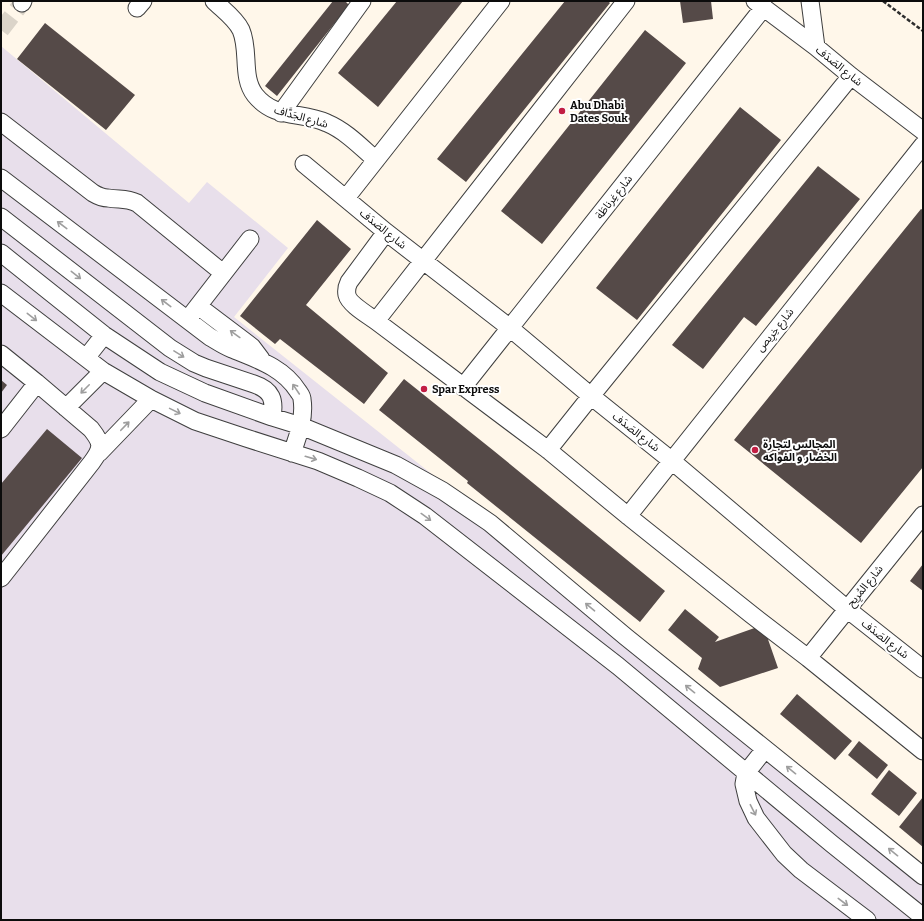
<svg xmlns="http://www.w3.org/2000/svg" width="924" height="921" font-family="Bitter,'Noto Sans Arabic',serif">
<rect width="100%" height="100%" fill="#fff7ea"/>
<!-- industrial -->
<path fill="#e8dfeb" d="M1 46 189 203 207 182 288 248 234 317 923 864V920H1Z"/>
<!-- building -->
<path fill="#554a48" d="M333 1H345L349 5 277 96 265 86Z
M397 1H463L378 107 338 73Z
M565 1H608L610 3 466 182 437 159Z
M680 1H711L713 19 683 23Z
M45 23 135 95 106 130 17 59Z
M645 30 686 63 542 244 501 211Z
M740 107 781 140 637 320 596 288Z
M818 166 860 199 756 326 744 317 703 369 672 345Z
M921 209 923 210V467L861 543 734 440Z
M317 220 351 249 306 305 388 373 364 404 280 339 275 344 240 316Z
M404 379 494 451 665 591 640 622 467 483 468 481 379 410Z
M1 380 7 385 1 393Z
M47 429 82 458 1 556V484Z
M923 564V591L910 581Z
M685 609 719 637 715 642 763 625 778 668 720 687 698 669 702 658 668 630Z
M797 694 852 741 835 760 780 714Z
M859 741 888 765 877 779 848 755Z
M889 770 917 793 899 816 871 794Z
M923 797V847L899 827Z"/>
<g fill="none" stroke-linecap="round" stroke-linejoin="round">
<!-- minor-tunnel -->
<path stroke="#dbd4c9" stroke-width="17" stroke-dasharray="17 8" stroke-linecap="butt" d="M1 30 22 3"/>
<defs>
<path id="minor" d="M214 1C223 10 235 18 241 30 250 51 241 77 255 95 275 120 301 111 327 123 346 131 361 147 376 160
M755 1 816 47 851 76 923 131
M810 1 816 47
M22 3 23 1
M137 8 143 1
M281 113 362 1
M1 122 93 193C98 196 103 198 108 198 120 200 126 198 137 203L223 273
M304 164 386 232 510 328 591 396 672 461 847 609 923 669
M1 178 210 337C217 341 224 346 232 349 256 359 283 367 298 391 300 394 302 396 302 399 305 418 298 436 292 453
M346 198 501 1
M1 217 170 348 194 363 206 368 254 384C272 390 275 400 272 417
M386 232 349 282C347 286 346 290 347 295 349 304 368 315 376 321L548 450 628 516 752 615 808 658 923 751
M1 253 104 335 160 372 205 393 272 417 301 426 396 465 443 491 490 523 626 637 923 876
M1 293 103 371 151 399 195 421 246 438 318 461 358 478 390 493 425 516 618 666 832 844 923 917
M198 306 243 340 252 347 261 359
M188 319 250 239
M376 321 626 1
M1 354 37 383 91 429C102 443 103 447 92 462L1 578
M86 358 104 335
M463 387 764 7
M66 408 103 371
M1 429 37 383
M548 450 591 396 851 76
M99 453 151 399
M628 516 923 145
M808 658 923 515
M765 749 746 773 744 784 748 801 756 818 784 854 801 870 867 920"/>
</defs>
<!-- minor casing -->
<use href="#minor" stroke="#3f3f3f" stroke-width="19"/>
<!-- path -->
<path stroke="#2e2e2e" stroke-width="2.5" stroke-dasharray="4 2" stroke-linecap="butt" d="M883 1 923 31"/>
<!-- minor -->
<use href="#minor" stroke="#fff" stroke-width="17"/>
</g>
<!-- one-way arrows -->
<defs><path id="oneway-shaft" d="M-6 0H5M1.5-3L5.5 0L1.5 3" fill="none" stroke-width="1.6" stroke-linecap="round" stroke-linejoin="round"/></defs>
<g stroke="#9e9e9e">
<use href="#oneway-shaft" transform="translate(62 225) rotate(-143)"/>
<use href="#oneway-shaft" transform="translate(76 275) rotate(38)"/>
<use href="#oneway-shaft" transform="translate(166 303) rotate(-143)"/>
<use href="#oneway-shaft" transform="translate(32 317) rotate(38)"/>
<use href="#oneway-shaft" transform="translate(235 334) rotate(-144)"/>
<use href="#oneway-shaft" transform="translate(179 354) rotate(32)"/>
<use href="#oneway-shaft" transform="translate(85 389) rotate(135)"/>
<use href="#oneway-shaft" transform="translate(296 389) rotate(-124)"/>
<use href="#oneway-shaft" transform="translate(175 411) rotate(26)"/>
<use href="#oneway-shaft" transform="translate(125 426) rotate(-46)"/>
<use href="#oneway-shaft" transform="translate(311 458) rotate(16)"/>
<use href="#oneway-shaft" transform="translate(426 517) rotate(36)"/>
<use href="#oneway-shaft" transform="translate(590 607) rotate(-140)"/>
<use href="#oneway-shaft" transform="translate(690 689) rotate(-141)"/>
<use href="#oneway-shaft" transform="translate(791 770) rotate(-141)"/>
<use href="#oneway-shaft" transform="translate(753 810) rotate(63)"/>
<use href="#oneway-shaft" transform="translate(893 852) rotate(-141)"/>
<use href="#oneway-shaft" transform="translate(843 902) rotate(37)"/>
</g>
<!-- markers -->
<g fill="#c21e43" stroke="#fff" stroke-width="1.5">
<circle cx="562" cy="111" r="4"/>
<circle cx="424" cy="389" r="4"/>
<circle cx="755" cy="450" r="4"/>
</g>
<g text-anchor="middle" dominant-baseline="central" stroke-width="4" stroke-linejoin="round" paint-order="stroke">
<!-- street labels -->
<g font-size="11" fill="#0c0c0c" stroke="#fff">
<text transform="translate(839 66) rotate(39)">شارع الصَدَف</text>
<text transform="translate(301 117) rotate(16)">شارع الجَدَّاف</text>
<text transform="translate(614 197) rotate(-52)">شارع غِرناطَة</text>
<text transform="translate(383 229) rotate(39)">شارع الصَدَف</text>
<text transform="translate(775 330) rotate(-51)">شارع خِرِيص</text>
<text transform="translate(636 432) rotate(38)">شارع الصَدَف</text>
<text transform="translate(865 586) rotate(-51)">شارع المُرِيح</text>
<text transform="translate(885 639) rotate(38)">شارع الصَدَف</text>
</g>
<!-- poi labels -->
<g font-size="11" font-weight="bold" fill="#0c0c0c" stroke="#fff" text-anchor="start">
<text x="570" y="105">Abu Dhabi<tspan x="570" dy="13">Dates Souk</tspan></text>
<text x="432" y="389">Spar Express</text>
<text x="763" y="444">المجالس لتجارة<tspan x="763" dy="13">الخضار و الفواكه</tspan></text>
</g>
</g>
<!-- border -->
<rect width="924" height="921" fill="none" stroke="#0c0c0c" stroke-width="4"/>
</svg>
